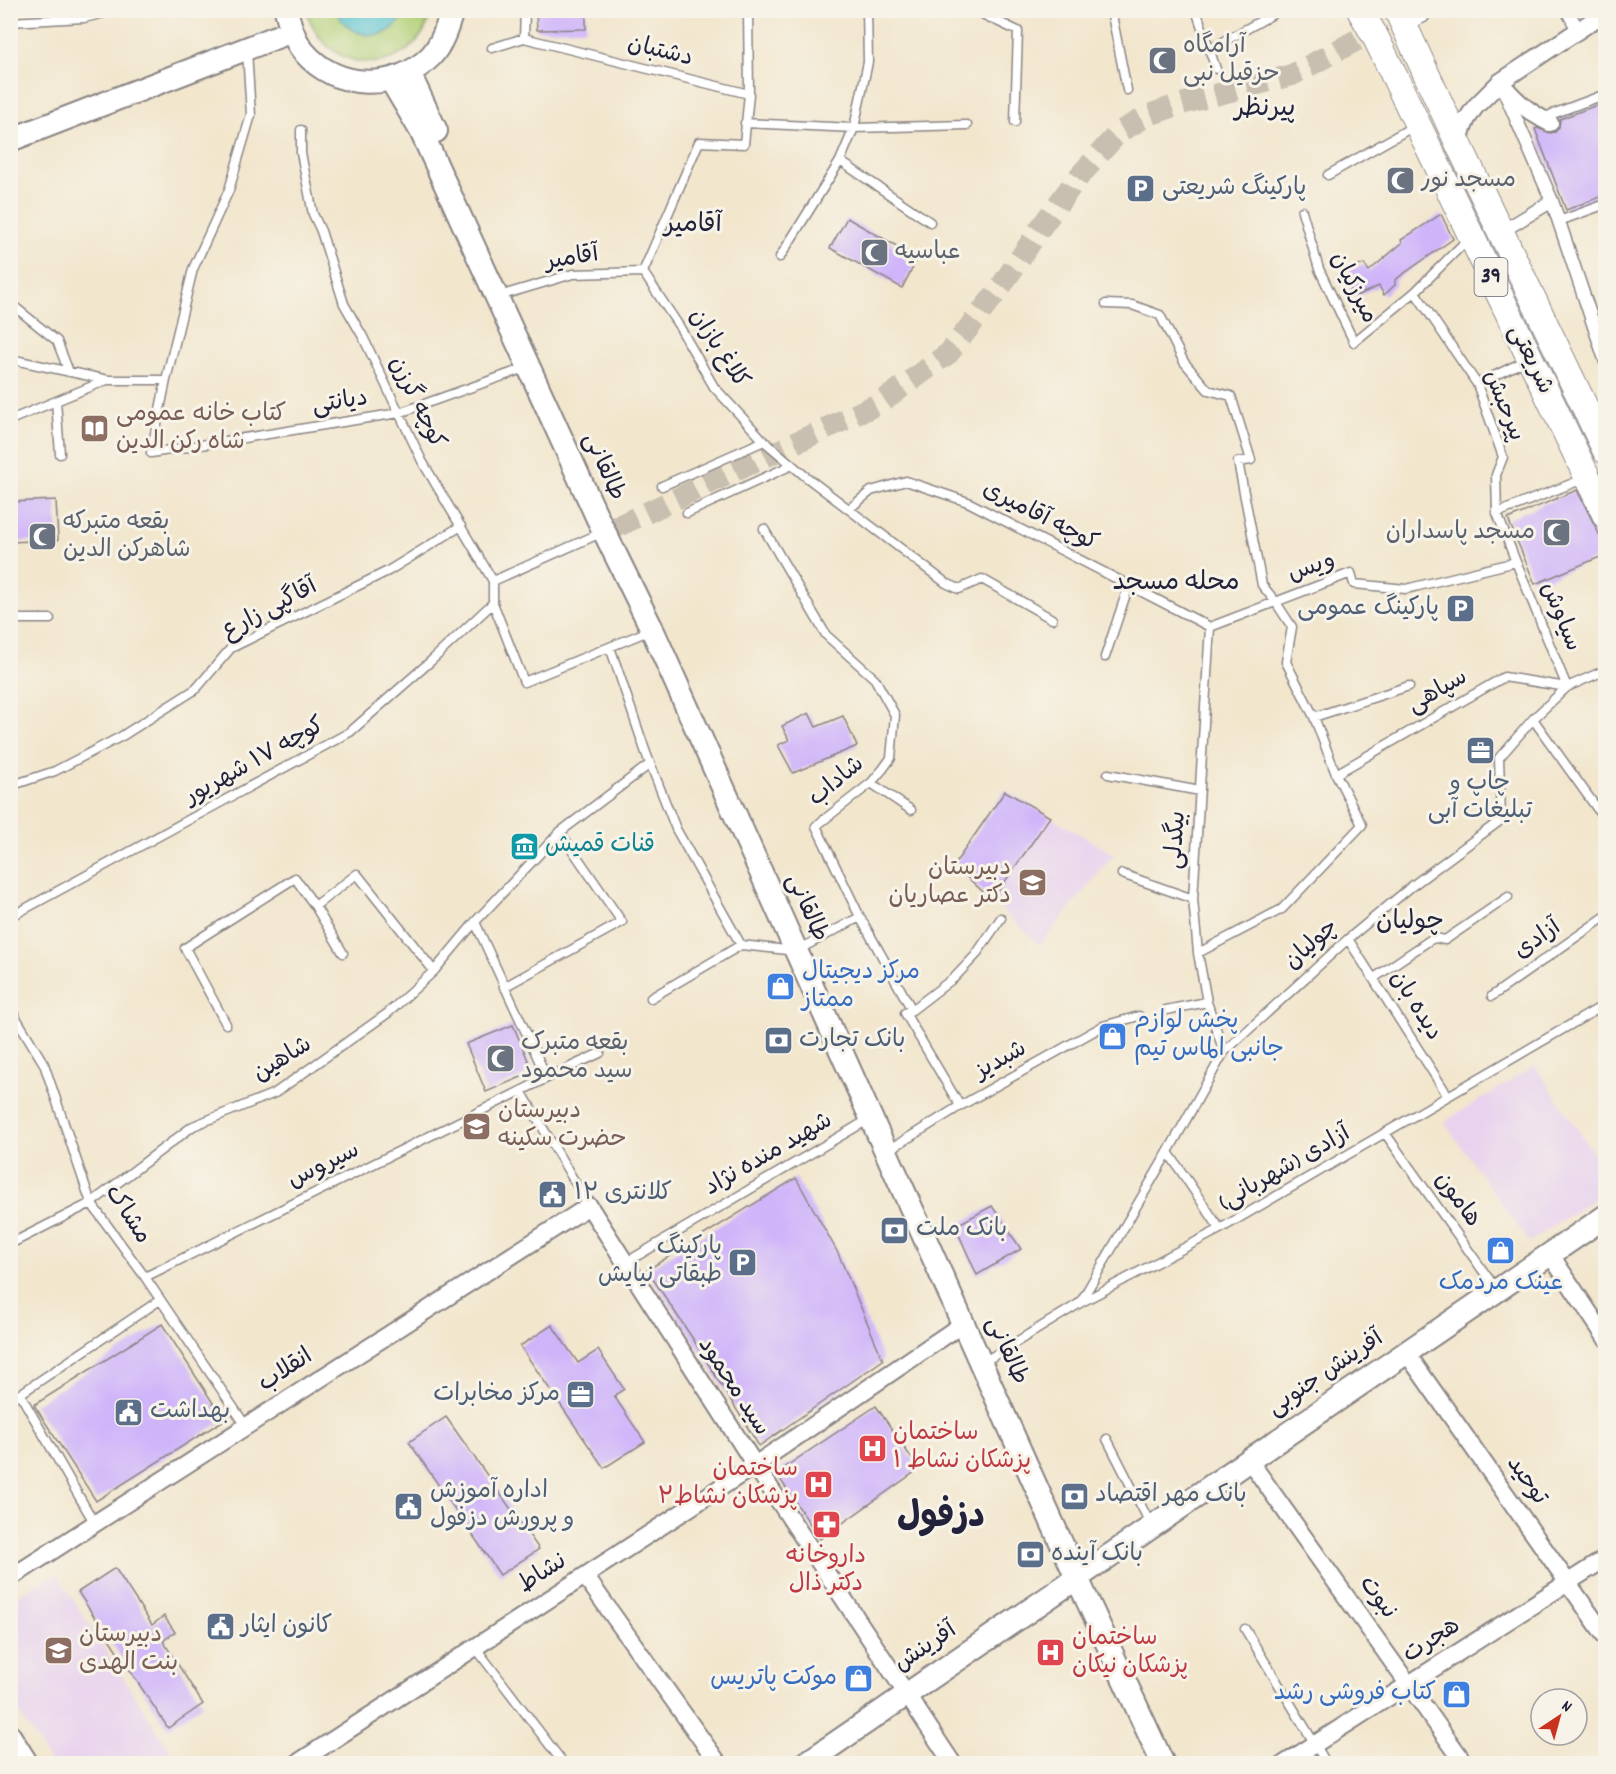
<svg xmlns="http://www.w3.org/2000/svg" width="1616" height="1774" font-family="Dekko,'Playpen Sans Arabic',sans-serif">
<rect width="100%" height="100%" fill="#f7f3e8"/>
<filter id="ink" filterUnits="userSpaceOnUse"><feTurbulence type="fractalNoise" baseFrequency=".0167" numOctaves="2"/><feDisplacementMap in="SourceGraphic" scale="12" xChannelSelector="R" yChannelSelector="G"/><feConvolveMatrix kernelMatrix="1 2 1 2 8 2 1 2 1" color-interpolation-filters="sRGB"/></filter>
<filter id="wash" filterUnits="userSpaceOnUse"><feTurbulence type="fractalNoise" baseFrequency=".008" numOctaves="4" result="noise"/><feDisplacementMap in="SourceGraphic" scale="24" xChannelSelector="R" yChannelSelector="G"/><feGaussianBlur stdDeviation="1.35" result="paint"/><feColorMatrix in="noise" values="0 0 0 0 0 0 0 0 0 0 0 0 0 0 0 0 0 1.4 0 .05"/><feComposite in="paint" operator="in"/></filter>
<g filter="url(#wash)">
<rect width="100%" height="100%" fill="#f2e6cd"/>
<!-- built -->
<path fill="#e8d2ee" d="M1005 791 1114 854 1040 945 954 865Z
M1535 1066 1605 1170 1606 1191 1529 1242 1444 1122Z
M56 1573 178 1763H51L11 1700 10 1600Z"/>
<!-- green -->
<path fill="#b1cf76" stroke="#6a7858" stroke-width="1.5" d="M307 11H432C428 22 424 34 415 43 378 81 319 60 307 11Z"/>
<!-- water -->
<path fill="#58c4d1" stroke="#3d7386" stroke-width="1.5" d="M336 11V10L404 11C394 44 350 42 336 11Z"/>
<g id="blocks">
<!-- building -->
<path fill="#cfb4fa" d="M536 10H586V29L537 30Z
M1605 102V195L1566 210 1535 129 1537 128 1550 133 1555 132 1559 127 1560 119Z
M1441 214 1453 239 1395 280V285L1384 295 1379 286 1356 296 1339 273 1364 264 1369 271 1402 243 1401 240Z
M847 218 918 258 902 288 830 248Z
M1577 490 1605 546V555L1535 584 1508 519Z
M56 500 58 540 10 542V502Z
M809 713 816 727 843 716 857 746 793 773 778 745 789 740 782 726Z
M1005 791 1050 817 992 900 954 865Z
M513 1025 533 1072 486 1092 466 1044Z
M796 1178 838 1253 883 1360 759 1446 693 1339 647 1270Z
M992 1206 1021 1249 977 1275 955 1226Z
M162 1324 224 1420 96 1501 34 1405Z
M552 1325 578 1363 598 1350 624 1389 614 1396 645 1442 604 1468 520 1346Z
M876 1406 919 1469 820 1539 776 1473Z
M446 1417 539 1549 500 1575 409 1442Z
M115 1568 152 1625 164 1616 175 1632 163 1641 203 1704 168 1728 78 1592Z"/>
</g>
</g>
<g filter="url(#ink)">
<use href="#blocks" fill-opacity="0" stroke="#8a8484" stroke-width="1.5"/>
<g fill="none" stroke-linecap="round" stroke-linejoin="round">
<!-- secondary-tunnel -->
<path stroke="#c8bfb0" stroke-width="22" stroke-dasharray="22 11" stroke-linecap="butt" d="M616 527 880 403 949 353 1000 288 1041 227 1076 180 1119 132 1149 115 1177 105 1292 75 1372 32"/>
<defs>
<path id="service" d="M981 10 984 15 1018 31 1015 122
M1111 10 1127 90
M1196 10 1216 69
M10 22 84 18 117 10
M1407 25 1424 18 1428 10
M524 38 525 10
M492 48 524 38 749 94
M1209 50 1280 10
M247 51 251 115 229 190 193 269 166 380 151 453 399 413 528 367
M1542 118 1606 94
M745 123 854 128 967 125
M301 130V153L313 214 321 231 344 304 363 337 422 461 493 581V603L524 682 651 630
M840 161 930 222
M1328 175 1414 126
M1302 211 1319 269 1354 342 1415 292 1469 238
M1559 221 1606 204
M780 257 840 161 854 128 868 62 867 10
M643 272 679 326 714 387 764 441 662 486
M643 272 699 142 744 144 749 94 748 10
M1415 292 1477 384 1503 457 1496 475 1497 513 1516 562 1567 687
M509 293 573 274 643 272
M10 303 57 341 69 372
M1106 304 1132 305 1160 315 1184 362 1208 390 1231 396 1251 460 1238 462 1262 585 1275 601 1292 627 1286 662 1314 717 1336 774 1362 825 1282 909 1198 953
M10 359 108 380H166
M1477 384 1527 360
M56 401 60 454
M10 420 107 380
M764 441 805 476 946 583 959 589 982 579 1052 619
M849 509 871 491 906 481 968 502 1210 627
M687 513 792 465
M1497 513 1586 478
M764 529 826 635 875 679 895 715 891 758 883 769 871 783 816 826 860 917 912 1010 905 1013 960 1106
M493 581 603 532
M10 619H50
M1210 627 1193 899 1198 953 1207 1002 1224 1052
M1210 627 1351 573 1354 584 1406 589 1516 562
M610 647 646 753 676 829 741 945 796 951 860 917
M1105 657 1129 585
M1314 717 1409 686
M1533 719 1606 821
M1108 774 1200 791
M1336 774 1504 677 1567 687
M871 783 911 810
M10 786 55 771 122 736 196 689 231 648 388 571 461 526
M560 832 650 764
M1122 874 1193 899
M315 906 343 953
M10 917 350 732 431 661 493 603
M1348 939 1448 1096
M1374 978 1430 940 1435 938 1445 940 1508 897
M1492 996 1606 916
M651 998 741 945
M10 1008 44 1064 91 1203 145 1277 246 1426
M912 1010 955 977 975 956 1001 918
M1166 1010 1207 1002
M226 1024 185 948 295 878 315 906 357 874 434 971
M547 1078 600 1053
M521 1091 589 1206
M1385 1133 1496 1289
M887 1151 960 1106 1103 1026 1139 1016
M1168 1152 1220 1229
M10 1244 91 1203 193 1126 275 1093 388 1013 434 971 475 922 560 832 622 922 504 987
M625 1263 871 1118
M145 1277 547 1078 475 922
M1080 1303 1168 1152 1224 1052 1348 939 1412 886 1501 820 1499 758 1533 719 1567 687 1606 670
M982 1363 1080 1303 1220 1229 1606 1004
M20 1394 95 1524
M10 1398 20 1394 160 1300
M1107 1439 1152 1527
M1245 1629 1327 1764
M475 1647 564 1764"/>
<path id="pedestrian" d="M1567 10 1578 30
M1504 91 1552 201 1606 362
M1501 232 1552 201"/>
<path id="minor" d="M1500 82C1516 101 1528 112 1550 123
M1459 145 1462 131 1467 119 1475 107 1500 82 1606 12
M1550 1254 1606 1338
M1406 1352 1606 1637
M1249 1460 1465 1764
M585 1576 719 1764
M10 1578 589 1206 755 1465 953 1764
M296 1764 755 1465 964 1323
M1284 1764 1606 1558"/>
<path id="secondary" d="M286 10C290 25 294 40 304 52 336 90 396 92 431 56 442 44 448 26 452 10
M409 73 436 131
M391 80 421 131 598 519 652 629 1077 1578 1163 1764
M10 140 292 31
M10 1737 27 1764
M805 1764 1606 1216"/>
<path id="primary" d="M1360 10 1376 38 1606 516
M1397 10 1459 145 1606 451"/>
</defs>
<!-- service casing -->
<use href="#service" stroke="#8a8484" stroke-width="11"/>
<!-- pedestrian casing -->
<use href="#pedestrian" stroke="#8a8484" stroke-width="15"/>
<!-- minor casing -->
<use href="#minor" stroke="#8a8484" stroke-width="20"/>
<!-- secondary casing -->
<use href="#secondary" stroke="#8a8484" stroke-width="26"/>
<!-- primary casing -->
<use href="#primary" stroke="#8a8484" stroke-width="28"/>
<!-- service -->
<use href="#service" stroke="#fff" stroke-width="8"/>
<!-- pedestrian -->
<use href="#pedestrian" stroke="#fff" stroke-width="12"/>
<!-- minor -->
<use href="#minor" stroke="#fff" stroke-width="16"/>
<!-- secondary -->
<use href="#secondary" stroke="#fff" stroke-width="22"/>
<!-- primary -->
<use href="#primary" stroke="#fff" stroke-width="26"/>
</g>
</g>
<!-- icons -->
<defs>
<symbol id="mosque-square" viewBox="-11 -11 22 22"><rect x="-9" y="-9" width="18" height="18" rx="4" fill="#6b7280" stroke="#f7f3e8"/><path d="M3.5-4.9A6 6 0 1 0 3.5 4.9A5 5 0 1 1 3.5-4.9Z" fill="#fff"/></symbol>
<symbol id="parking-square" viewBox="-11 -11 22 22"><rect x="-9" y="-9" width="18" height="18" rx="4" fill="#5c6f8a" stroke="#f7f3e8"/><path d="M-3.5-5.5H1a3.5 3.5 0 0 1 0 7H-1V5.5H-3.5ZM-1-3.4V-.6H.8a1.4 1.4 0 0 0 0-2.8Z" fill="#fff"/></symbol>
<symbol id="library-square" viewBox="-11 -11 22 22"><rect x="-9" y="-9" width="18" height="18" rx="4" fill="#8d6e63" stroke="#f7f3e8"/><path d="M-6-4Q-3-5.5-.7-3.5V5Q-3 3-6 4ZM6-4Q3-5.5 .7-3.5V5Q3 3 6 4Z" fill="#fff"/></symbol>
<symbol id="office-square" viewBox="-11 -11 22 22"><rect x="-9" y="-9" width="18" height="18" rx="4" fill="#5c6f8a" stroke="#f7f3e8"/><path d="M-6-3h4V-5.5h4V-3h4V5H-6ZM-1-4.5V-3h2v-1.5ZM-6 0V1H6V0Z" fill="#fff"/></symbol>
<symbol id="museum-square" viewBox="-11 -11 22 22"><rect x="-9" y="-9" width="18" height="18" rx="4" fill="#0f9aa8" stroke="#f7f3e8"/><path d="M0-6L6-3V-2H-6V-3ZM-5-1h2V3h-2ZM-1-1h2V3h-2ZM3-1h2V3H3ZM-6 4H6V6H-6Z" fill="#fff"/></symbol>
<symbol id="school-square" viewBox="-11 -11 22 22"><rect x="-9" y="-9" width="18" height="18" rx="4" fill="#8d6e63" stroke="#f7f3e8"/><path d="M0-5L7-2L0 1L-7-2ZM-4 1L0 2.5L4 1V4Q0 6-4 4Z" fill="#fff"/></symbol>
<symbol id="shop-square" viewBox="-11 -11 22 22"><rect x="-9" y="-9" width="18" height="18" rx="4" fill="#3f7fe0" stroke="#f7f3e8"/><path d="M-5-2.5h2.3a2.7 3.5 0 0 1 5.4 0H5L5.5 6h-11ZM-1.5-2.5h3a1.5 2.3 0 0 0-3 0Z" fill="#fff"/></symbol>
<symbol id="bank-square" viewBox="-11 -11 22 22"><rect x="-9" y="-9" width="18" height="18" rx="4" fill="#5c6f8a" stroke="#f7f3e8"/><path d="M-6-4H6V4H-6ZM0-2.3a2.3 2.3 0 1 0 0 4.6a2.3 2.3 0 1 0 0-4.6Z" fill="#fff"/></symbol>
<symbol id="civic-square" viewBox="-11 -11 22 22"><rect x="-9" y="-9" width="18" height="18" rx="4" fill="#5c6f8a" stroke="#f7f3e8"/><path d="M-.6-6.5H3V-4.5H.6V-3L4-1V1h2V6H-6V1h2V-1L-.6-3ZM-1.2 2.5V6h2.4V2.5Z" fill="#fff"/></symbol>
<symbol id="hospital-square" viewBox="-11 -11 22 22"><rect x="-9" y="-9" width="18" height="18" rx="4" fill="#e0444e" stroke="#f7f3e8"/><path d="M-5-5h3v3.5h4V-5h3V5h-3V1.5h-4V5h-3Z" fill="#fff"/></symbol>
<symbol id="pharmacy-square" viewBox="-11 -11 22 22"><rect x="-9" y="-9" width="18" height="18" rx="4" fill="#e0444e" stroke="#f7f3e8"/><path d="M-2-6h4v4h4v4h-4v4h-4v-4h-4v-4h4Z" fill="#fff"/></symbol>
</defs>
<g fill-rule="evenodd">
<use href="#mosque-square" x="1146" y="44" width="33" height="33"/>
<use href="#mosque-square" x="1384" y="164" width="33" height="33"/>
<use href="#parking-square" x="1124" y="172" width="33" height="33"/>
<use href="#mosque-square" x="858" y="236" width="33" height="33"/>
<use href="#library-square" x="78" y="412" width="33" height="33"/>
<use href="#mosque-square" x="1540" y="516" width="33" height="33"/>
<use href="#mosque-square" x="26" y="520" width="33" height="33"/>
<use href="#parking-square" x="1444" y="592" width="33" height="33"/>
<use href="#office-square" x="1464" y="734" width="33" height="33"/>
<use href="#museum-square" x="508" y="830" width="33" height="33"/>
<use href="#school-square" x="1016" y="866" width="33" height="33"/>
<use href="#shop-square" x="764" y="970" width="33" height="33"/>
<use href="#shop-square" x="1096" y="1020" width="33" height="33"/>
<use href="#bank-square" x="762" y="1024" width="33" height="33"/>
<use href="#mosque-square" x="484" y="1042" width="33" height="33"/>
<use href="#school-square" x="460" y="1110" width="33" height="33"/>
<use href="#civic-square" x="536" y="1178" width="33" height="33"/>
<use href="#bank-square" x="878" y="1214" width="33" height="33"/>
<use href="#shop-square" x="1484" y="1234" width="33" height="33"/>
<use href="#parking-square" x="726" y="1246" width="33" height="33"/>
<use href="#office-square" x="564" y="1378" width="33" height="33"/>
<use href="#civic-square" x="112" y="1396" width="33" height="33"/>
<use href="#hospital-square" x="856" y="1432" width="33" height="33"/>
<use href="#hospital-square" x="802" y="1468" width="33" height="33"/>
<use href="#bank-square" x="1058" y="1480" width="33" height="33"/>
<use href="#civic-square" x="392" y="1490" width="33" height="33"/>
<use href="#pharmacy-square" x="810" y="1508" width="33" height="33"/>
<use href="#bank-square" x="1014" y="1538" width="33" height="33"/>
<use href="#civic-square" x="204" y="1610" width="33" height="33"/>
<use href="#school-square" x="42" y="1634" width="33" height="33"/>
<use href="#hospital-square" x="1034" y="1636" width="33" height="33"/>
<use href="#shop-square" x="842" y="1662" width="33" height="33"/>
<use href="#shop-square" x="1440" y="1678" width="33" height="33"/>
</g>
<g text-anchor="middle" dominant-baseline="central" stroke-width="6" stroke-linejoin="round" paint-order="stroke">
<!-- shield labels -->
<rect fill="#f7f3e8" stroke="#62616f" stroke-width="1.5" x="1474.5" y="258" width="33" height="38" rx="4.5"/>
<g font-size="22" font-weight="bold" fill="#22223b">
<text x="1491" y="277">39</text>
</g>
<!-- worship labels -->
<g font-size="24" fill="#5b616d" stroke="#f7f3e8" text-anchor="start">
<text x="1183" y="47">آرامگاه<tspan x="1183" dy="28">حزقیل نبی</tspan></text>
<text x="1421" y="181">مسجد نور</text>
<text x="895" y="253">عباسیه</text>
<text x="63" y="523">بقعه متبرکه<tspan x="63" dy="28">شاهرکن الدین</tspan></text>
<text x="1535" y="533" text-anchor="end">مسجد پاسداران</text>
<text x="521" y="1044">بقعه متبرک<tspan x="521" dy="28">سید محمود</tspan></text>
</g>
<!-- street labels -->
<g font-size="24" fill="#22223b" stroke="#f7f3e8">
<text transform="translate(660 52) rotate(14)">دشتبان</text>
<text transform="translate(572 259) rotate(-9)">آقامیر</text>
<text transform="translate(1353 288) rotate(63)">میرزکیان</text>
<text transform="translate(718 349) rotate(57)">کلاغ بازان</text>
<text transform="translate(1530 360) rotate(64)">شریعتی</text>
<text transform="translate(340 403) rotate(-9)">دیانتی</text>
<text transform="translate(416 403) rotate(64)">کوچه گرزن</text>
<text transform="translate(1503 406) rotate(68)">پیرحبش</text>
<text transform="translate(603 467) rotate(66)">طالقانی</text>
<text transform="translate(1040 517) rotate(27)">کوچه آقامیری</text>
<text transform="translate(1312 568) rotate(-18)">ویس</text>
<text transform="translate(270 610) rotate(-28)">آقاگپی زارع</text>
<text transform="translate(1560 617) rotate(68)">سیاوش</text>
<text transform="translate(1438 692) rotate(-30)">سپاهی</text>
<text transform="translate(255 762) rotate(-29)">کوچه ۱۷ شهریور</text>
<text transform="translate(837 782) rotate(-40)">شاداب</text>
<text transform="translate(1177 840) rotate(-86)">بیگدلی</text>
<text transform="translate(806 908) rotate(66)">طالقانی</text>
<text transform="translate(1538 940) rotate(-35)">آزادی</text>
<text transform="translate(1312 945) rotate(-42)">چولیان</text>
<text transform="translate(1415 1006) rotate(58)">دیده بان</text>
<text transform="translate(283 1060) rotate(-32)">شاهین</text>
<text transform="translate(1001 1061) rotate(-29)">شبدیز</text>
<text transform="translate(769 1155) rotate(-30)">شهید منده نژاد</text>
<text transform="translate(324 1166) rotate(-26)">سیروس</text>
<text transform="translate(1285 1169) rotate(-30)">آزادی (شهربانی)</text>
<text transform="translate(1457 1200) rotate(54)">هامون</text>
<text transform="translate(127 1215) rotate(57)">مشاک</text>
<text transform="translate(1006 1351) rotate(66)">طالقانی</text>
<text transform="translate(286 1371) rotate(-33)">انقلاب</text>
<text transform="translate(1326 1374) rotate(-34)">آفرینش جنوبی</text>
<text transform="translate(733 1387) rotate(57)">سید محمود</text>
<text transform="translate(1526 1481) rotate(55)">توحید</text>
<text transform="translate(543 1574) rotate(-33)">نشاط</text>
<text transform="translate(1377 1598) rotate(54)">نبوت</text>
<text transform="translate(1432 1641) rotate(-33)">هجرت</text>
<text transform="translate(926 1648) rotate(-34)">آفرینش</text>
</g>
<!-- service labels -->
<g font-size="24" fill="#4e5e75" stroke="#f7f3e8" text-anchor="start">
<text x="1162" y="189">پارکینگ شریعتی</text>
<text x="1439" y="609" text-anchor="end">پارکینگ عمومی</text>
<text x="1480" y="784" text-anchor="middle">چاپ و<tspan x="1480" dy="28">تبلیغات آبی</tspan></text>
<text x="799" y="1041">بانک تجارت</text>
<text x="574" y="1194">کلانتری ۱۲</text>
<text x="916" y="1230">بانک ملت</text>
<text x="722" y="1248" text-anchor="end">پارکینگ<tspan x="722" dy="28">طبقاتی نیایش</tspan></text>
<text x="560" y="1395" text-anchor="end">مرکز مخابرات</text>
<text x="150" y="1412">بهداشت</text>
<text x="430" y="1492">اداره آموزش<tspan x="430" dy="28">و پرورش دزفول</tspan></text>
<text x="1095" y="1496">بانک مهر اقتصاد</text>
<text x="1051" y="1555">بانک آینده</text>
<text x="241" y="1627">کانون ایثار</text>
</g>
<!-- education labels -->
<g font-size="24" fill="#785e54" stroke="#f7f3e8" text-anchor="start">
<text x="116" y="415">کتاب خانه عمومی<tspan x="116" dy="28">شاه رکن الدین</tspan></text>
<text x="1011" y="869" text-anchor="end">دبیرستان<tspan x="1011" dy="28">دکتر عصاریان</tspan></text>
<text x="498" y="1112">دبیرستان<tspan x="498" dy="28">حضرت سکینه</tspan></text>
<text x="79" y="1636">دبیرستان<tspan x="79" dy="28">بنت الهدی</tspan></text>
</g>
<!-- culture labels -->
<g font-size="24" fill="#0d838f" stroke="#f7f3e8" text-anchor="start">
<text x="545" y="846">قنات قمیش</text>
</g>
<!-- shop labels -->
<g font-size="24" fill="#366cbe" stroke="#f7f3e8" text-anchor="start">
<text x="802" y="973">مرکز دیجیتال<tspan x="802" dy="28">ممتاز</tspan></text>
<text x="1134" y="1022">پخش لوازم<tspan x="1134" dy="28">جانبی الماس تیم</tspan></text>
<text x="1501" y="1284" text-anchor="middle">عینک مردمک</text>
<text x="837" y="1679" text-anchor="end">موکت پاتریس</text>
<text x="1436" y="1694" text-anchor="end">کتاب فروشی رشد</text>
</g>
<!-- health labels -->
<g font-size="24" fill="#be3a42" stroke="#f7f3e8" text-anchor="start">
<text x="893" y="1434">ساختمان<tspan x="893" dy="28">پزشکان نشاط ۱</tspan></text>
<text x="798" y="1470" text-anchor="end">ساختمان<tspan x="798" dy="28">پزشکان نشاط۲</tspan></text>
<text x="826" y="1557" text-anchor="middle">داروخانه<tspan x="826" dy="28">دکتر ذال</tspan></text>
<text x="1072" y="1639">ساختمان<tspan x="1072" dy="28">پزشکان نیکان</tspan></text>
</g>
<!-- neighbourhood labels -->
<g font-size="26" fill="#22223b" stroke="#f7f3e8">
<text x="1265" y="109">پیرنظر</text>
<text x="693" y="225">آقامیر</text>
<text x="1176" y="583">محله مسجد</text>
<text x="1410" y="922">چولیان</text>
</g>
<!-- town labels -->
<g font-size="36" font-weight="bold" fill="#22223b" stroke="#f7f3e8">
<text x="941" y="1519">دزفول</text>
</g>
</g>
<!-- margin -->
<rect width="1616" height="1774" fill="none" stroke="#f7f3e8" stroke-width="36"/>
<!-- north arrow -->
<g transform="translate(1559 1717) rotate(36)"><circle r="28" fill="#f7f3e8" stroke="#a29fa3" stroke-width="1.5"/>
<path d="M0-4.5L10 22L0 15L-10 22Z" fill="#c8321e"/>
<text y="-9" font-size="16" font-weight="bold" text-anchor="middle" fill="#22223b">N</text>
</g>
</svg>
